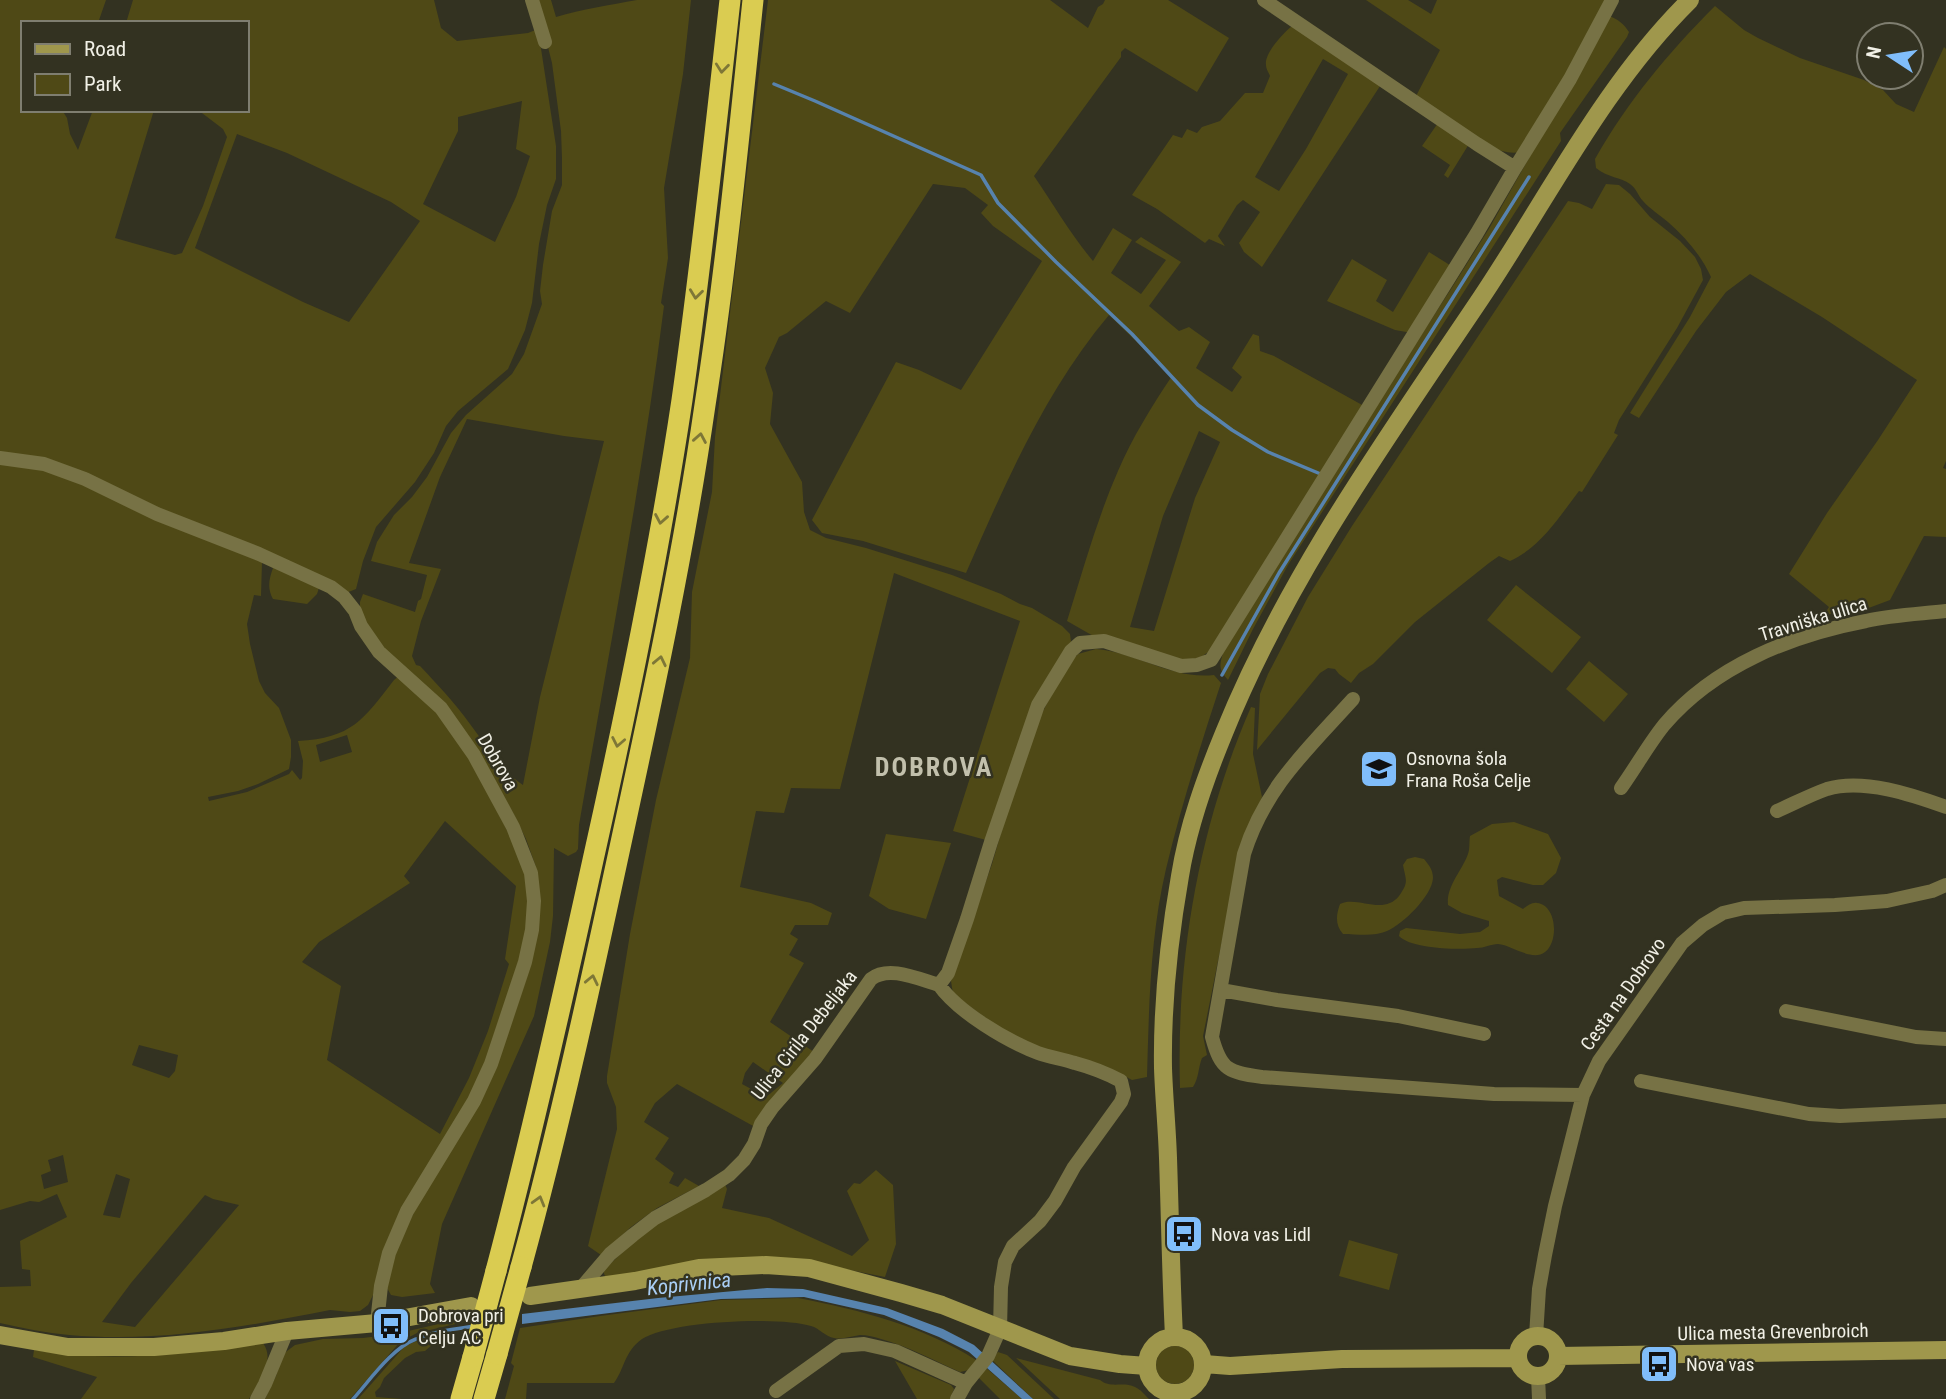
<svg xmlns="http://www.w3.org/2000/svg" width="1946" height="1399" font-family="'Roboto Condensed',sans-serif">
<rect width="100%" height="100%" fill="#333221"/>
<!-- green -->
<path fill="#4f4916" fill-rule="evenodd" d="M0 0H106L98 23H23V110H62L67 118 70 134 78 150 93 110H154L115 238 175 255 182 253 203 206 227 137 223 129 198 110H247V23H126L133 0H434L441 28 457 41 528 33 538 29 556 146V179L547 205 539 244 532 303 525 330 508 369 458 411 446 426 434 453 415 482 376 527 363 561 356 589 346 593 320 585 317 594 307 604 273 599C267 588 269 579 273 568L262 562 261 596 254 595 247 624 250 644 259 681 265 693 279 708 291 740V757L289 769 258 784 238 791 208 797 209 801 247 792 289 774 292 770 300 780 302 778 303 761 298 741C352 738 363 720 394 680L400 675 431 704 467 754 524 862 529 906 522 957 493 1045 475 1087 384 1251 373 1295 368 1305 360 1311 350 1312 330 1310C244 1327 157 1343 69 1335 46 1333 23 1328 0 1323V1287L31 1286 30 1270 22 1269 20 1241 67 1217 57 1194 39 1202 30 1201 0 1210ZM522 101 516 149 530 156 516 197 495 242 423 204 458 131V117ZM237 134 287 153 391 202 420 221 349 322 303 302 195 248ZM347 735 352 752 320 762 316 745ZM445 821 516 886 505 959 509 964 488 1031 469 1078 440 1134 327 1060 341 986 302 962 319 942 410 883 404 876ZM139 1045 178 1055 175 1071 169 1078 132 1065ZM63 1155 68 1182 44 1189 41 1175 51 1171 48 1160ZM116 1174 130 1179 120 1218 103 1215ZM205 1195 213 1199 239 1205 135 1327 102 1322 131 1283Z
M536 0H551L556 17C582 9 610 5 637 0 654 0 674 0 691 0L683 74 664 188 668 258 661 303 664 306C642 480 609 652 579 825L578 849 576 852 568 856 554 848 553 916 550 942 534 1016 442 1224 430 1284 435 1293 402 1297 391 1295 387 1288 396 1249 519 998 536 867 526 839 512 811 457 723 388 654 360 613V602L363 594 415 612 418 601 421 599 427 575 371 561 377 542 394 515 412 497 427 477 451 433 466 415 512 374 524 354 542 304 540 291 543 265 552 211 562 185V158L561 131 552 63ZM467 419 564 436 604 441 540 697 523 785C501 770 486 745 470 724 455 703 438 685 420 666L416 665 412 656 421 621 441 569 409 563 440 477Z
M768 0H1050L1088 28 1098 7 1103 4 1105 0H1168L1229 38 1197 92 1125 48 1121 52V57L1034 176C1054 205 1071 235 1093 261L1113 228 1132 240 1111 273 1141 294 1166 260 1135 242 1141 237 1181 262 1149 306 1179 331 1189 327 1210 342 1196 368 1232 392 1242 377 1232 368 1253 334 1259 336 1260 351 1274 356 1364 406 1214 648 1201 657 1185 662 1095 637 1067 621C1083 570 1097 519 1118 471 1132 438 1152 406 1172 376L1109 315C1045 391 1005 484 966 573L863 541 822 533 812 520 896 362 919 370 961 390 1042 261 993 226 981 213 988 205 965 188 933 184 850 313 826 301 787 333 779 337 765 368 773 393 770 424 802 482 804 512 810 530 826 538 866 548 952 575 1001 594 1020 604 1032 608 1062 626 1070 634 1071 642 986 840 953 831 1020 621 894 573 840 789 791 788 784 813 756 811 740 887 811 903 832 913 828 925H795L790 934 798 939 789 955 804 963 770 1022 814 1052 755 1127 677 1084 655 1103 644 1122 669 1138 655 1159 674 1173 669 1183 678 1187 685 1178 699 1186 657 1208 631 1227 601 1255 588 1246 617 1129 616 1107 607 1083V1076L630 934 656 800 690 658 692 592 712 492 715 437ZM1199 431 1220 442 1195 498 1154 631 1130 627 1163 516ZM753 1062 783 1083 766 1097 742 1084 745 1073Z
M1366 0H1408L1431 14 1437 0H1606L1593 29 1520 152C1492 159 1439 114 1415 98L1440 50Z
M1715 6 1744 30 1758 38 1800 58 1864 80 1883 90 1896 104 1914 112 1944 47 1946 49V461L1943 468 1946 469V537L1924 536 1890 600 1866 609 1824 615 1829 607 1789 574 1827 513 1878 440 1917 380 1822 317 1750 274 1726 292 1696 331 1639 418 1630 413 1690 317 1711 277C1701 255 1686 238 1668 222 1660 215 1650 209 1643 201 1638 196 1637 189 1630 184 1621 177 1608 178 1596 168L1595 159C1628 101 1668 53 1715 6Z
M1609 16C1618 19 1624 24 1629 32L1627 37 1560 133 1561 141 1288 565 1253 629 1228 680C1219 670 1219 666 1223 653L1349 446 1451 289 1490 227Z
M1292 26 1382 83 1262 267 1244 252 1239 243 1260 212 1243 200 1237 205 1218 236 1225 246 1209 239 1205 243 1157 209 1132 195 1173 135 1182 138 1187 129 1197 133 1202 127 1220 121 1245 93H1263L1270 76C1269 73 1266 69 1266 65 1264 54 1283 33 1292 26ZM1323 59 1348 74 1306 149 1279 191 1255 177Z
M1438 123 1469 144 1448 178 1444 175 1450 165 1422 146Z
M1606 184 1619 185 1630 194 1650 217 1680 241 1695 257 1701 269 1703 280 1677 328 1619 420 1614 433 1618 435 1582 492 1579 491C1559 517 1541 547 1510 561L1499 556 1489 563 1415 622 1373 664 1359 673 1351 683 1339 674 1335 669 1328 668 1320 673 1257 750 1260 694 1268 674 1308 597 1352 526 1568 201 1579 203 1592 209Z
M1429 252 1453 267 1412 333 1395 330 1327 301 1352 259 1387 280 1376 301 1393 312Z
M1516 585 1581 637 1552 673 1487 620Z
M1096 649C1136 652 1173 680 1214 675L1221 683C1201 744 1181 806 1166 869 1150 937 1149 1007 1147 1077L1132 1080 1117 1072 1041 1050 1010 1036 953 994 951 981 992 864 1005 819 1038 721 1058 682 1070 662 1078 654Z
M1589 661 1628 694 1604 722 1566 689Z
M1251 707 1255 708 1253 754 1262 797 1240 851 1203 1036 1207 1055 1202 1058C1198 1068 1199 1078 1193 1087L1180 1088C1176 958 1199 826 1251 707Z
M1514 822 1548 834 1561 858 1556 873 1543 885H1533L1502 877 1497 880 1499 896 1523 909C1527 906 1532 902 1537 903 1557 905 1559 942 1545 952 1532 962 1512 945 1498 944 1491 944 1484 948 1477 948 1459 950 1411 949 1399 936L1400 931 1406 928 1460 934 1480 932 1489 926V921L1462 913 1448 905C1446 886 1462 871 1468 854 1470 849 1469 842 1470 836L1492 824Z
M886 834 951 843 926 919 889 909 869 896Z
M1415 857 1424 859C1429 865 1433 870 1433 878 1432 896 1403 924 1387 931 1374 937 1357 934 1343 934 1335 925 1336 915 1340 904 1357 895 1383 916 1399 896 1409 882 1406 881 1403 865L1407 859Z
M876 1170 893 1185 896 1244 885 1277 804 1261 612 1277 605 1276 603 1271 641 1234 724 1182 727 1189 722 1208 769 1218 852 1256 869 1240 847 1191 854 1183 860 1184Z
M1349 1240 1398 1254 1389 1290 1339 1276Z
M798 1298C860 1310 923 1326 976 1360L969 1370 960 1372C935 1361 907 1346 881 1339 875 1337 867 1335 860 1335 852 1336 842 1340 834 1338 826 1337 819 1328 811 1326 779 1316 669 1321 642 1339 624 1352 625 1368 614 1383H527L526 1399H505L514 1366 511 1363 520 1328 600 1316 721 1300Z
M465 1318 464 1322 417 1333 400 1342 350 1399H265L276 1376 283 1354 295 1345 323 1339 363 1338 395 1334Z
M441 1335 439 1343 433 1344 425 1351 416 1352 405 1358 384 1378 380 1387 375 1392 376 1397 402 1399H358L405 1346 419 1340Z
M263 1343C276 1361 258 1383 249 1399H81L97 1377 33 1357 34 1350C110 1363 187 1354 263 1343Z
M1156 1365a19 19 0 1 1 38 0a19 19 0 1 1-38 0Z
M998 1352 1007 1355 1054 1399H1033L991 1359Z
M1016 1358 1100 1380C1111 1389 1123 1381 1135 1387 1140 1389 1145 1395 1149 1399H1060Z
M895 1361 951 1385 954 1389 950 1399H917Z
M985 1367 1022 1399H1000L978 1377Z"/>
<!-- water -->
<path fill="#5783ae" d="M767 1288 803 1289 887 1308 943 1329 974 1345 1033 1399H1022L969 1352 939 1337 884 1315 804 1297 721 1299 522 1324V1314L658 1298Z"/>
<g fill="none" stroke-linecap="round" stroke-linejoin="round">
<!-- stream -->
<path stroke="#5783ae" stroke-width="3.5" d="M774 84 815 101 981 175 998 203 1056 262 1132 334 1198 405 1232 430 1268 452 1323 475
M1222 675 1279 573 1529 177
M353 1399C370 1380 392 1348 416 1339 435 1331 455 1329 475 1326"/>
<!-- street -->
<path stroke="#777245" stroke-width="14" d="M532 0 545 42
M1264 0 1477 144 1515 168
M0 458 44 464 85 479 157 514 259 554 331 587 344 597 355 611 361 626 379 652 441 708 474 755 513 827 531 873 534 901 532 930 525 962 491 1064 474 1101 407 1211 389 1253 381 1286 377 1323
M1353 699C1308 749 1265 787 1244 854L1212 1037C1221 1071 1229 1072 1262 1077L1494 1094 1583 1095
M1621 788C1636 767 1648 745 1664 725 1714 666 1792 635 1866 621 1892 615 1919 614 1946 611
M1777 811C1793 804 1810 795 1827 789 1863 778 1913 795 1946 807
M1221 990 1277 1000 1398 1016 1484 1034
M1786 1011 1916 1037 1946 1039
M1641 1081 1809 1114 1840 1116 1946 1111
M581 1288 610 1254 633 1235 655 1218 706 1190 729 1175 744 1160 754 1144 761 1124 772 1108 815 1059 871 979C889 965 918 979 939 985
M1536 1336 1539 1289 1545 1255 1555 1206 1583 1095 1599 1061 1682 943 1703 925 1723 913 1744 908 1835 905 1887 901 1932 891 1946 885
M1538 1376 1539 1399
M776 1391 839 1346 864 1344 895 1351 966 1383
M257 1399 265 1384 287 1331
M957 1399 966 1383 988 1356 1000 1329 1001 1287 1005 1262 1013 1246 1040 1221 1055 1201 1074 1167 1121 1102 1124 1094 1121 1081C1106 1073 1090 1067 1075 1063 1063 1059 1049 1057 1038 1053 1007 1041 958 1012 939 985L948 973 967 919 991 842 1038 705 1071 651 1080 643 1104 641 1181 666 1197 665 1211 660 1477 233 1515 168 1570 79 1612 0"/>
<!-- secondary -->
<path stroke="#9f974c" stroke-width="18" d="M530 1296 635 1281 699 1268 766 1265 809 1268 901 1293 942 1305 1070 1356 1120 1364 1147 1366
M0 1335 68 1347H154L224 1341 287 1331 377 1323 471 1306
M1174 1336C1171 1277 1170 1217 1168 1158 1167 1128 1164 1098 1163 1068 1162 1004 1169 939 1180 876 1188 826 1205 779 1224 733 1287 577 1387 438 1481 298 1548 198 1603 86 1690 0
M1518 1356a20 20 0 1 1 40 0a20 20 0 1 1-40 0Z
M1147 1365a28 28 0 1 1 56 0a28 28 0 1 1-56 0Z
M1558 1356 1946 1350
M1204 1364 1230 1366 1342 1359 1518 1358"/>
<!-- highway -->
<path stroke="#dacc51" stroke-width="21" d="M521 1267C560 1125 591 982 622 838 653 695 684 551 705 405 726 271 739 135 753 0
M496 1271C532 1135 563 997 593 860 627 708 659 554 682 400 701 267 715 134 730 0
M461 1399 473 1357
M484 1399 497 1354"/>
<!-- highway-bridge -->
<path stroke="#dacc51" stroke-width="21" d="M497 1354 521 1267
M473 1357 496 1271"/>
</g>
<!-- one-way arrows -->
<defs><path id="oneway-chevron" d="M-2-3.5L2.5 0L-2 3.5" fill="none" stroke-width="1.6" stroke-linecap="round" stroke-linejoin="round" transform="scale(1.75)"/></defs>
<g stroke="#7e7737">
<use href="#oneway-chevron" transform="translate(722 68) rotate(96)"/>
<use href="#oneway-chevron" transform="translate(696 294) rotate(97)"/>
<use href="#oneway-chevron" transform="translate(700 438) rotate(-80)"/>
<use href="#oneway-chevron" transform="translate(661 519) rotate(100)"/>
<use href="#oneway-chevron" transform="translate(660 661) rotate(-78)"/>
<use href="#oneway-chevron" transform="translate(618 742) rotate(101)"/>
<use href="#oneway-chevron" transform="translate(592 980) rotate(-78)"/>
<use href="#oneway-chevron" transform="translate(539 1201) rotate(-74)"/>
</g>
<!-- icons -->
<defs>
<symbol id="school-square" viewBox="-11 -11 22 22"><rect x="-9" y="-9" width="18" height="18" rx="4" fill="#80bdfa" stroke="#333221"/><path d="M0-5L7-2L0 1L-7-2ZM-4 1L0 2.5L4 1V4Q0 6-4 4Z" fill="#111"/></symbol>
<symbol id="bus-square" viewBox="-11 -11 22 22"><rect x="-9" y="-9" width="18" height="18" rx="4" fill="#80bdfa" stroke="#333221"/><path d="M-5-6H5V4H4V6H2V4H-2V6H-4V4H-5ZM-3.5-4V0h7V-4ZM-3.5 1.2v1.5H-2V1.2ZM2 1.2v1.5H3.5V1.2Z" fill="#111"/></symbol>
</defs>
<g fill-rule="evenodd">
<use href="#school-square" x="1357" y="747" width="44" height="44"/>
<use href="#bus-square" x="1162" y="1212" width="44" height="44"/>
<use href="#bus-square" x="369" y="1304" width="44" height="44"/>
<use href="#bus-square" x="1637" y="1342" width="44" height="44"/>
</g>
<g text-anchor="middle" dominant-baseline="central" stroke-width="5" stroke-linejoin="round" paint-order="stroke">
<!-- street labels -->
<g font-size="19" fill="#f1f0e6" stroke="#333221">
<text transform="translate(1813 619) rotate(-17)">Travniška ulica</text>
<text transform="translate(498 762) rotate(60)">Dobrova</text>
<text transform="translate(1623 994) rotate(-55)">Cesta na Dobrovo</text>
<text transform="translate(804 1035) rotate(-52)">Ulica Cirila Debeljaka</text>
<text transform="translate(1773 1332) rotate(-1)">Ulica mesta Grevenbroich</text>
</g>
<!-- poi labels -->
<g font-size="19" fill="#f1f0e6" stroke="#333221" text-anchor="start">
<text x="1406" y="758">Osnovna šola<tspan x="1406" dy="22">Frana Roša Celje</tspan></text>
<text x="1211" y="1234">Nova vas Lidl</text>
<text x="418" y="1315">Dobrova pri<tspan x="418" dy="22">Celju AC</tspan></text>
<text x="1686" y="1364">Nova vas</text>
</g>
<!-- water labels -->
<g font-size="21" font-style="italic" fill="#a9cef5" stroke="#333221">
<text transform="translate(689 1284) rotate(-6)">Koprivnica</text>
</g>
<!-- district labels -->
<g font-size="26" font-weight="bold" letter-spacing="2" fill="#c2c0ac" stroke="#333221">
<text x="934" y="767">DOBROVA</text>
</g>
</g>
<!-- legend -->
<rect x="21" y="21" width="228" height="91" fill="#333221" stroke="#7f7e70" stroke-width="2"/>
<rect x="35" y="44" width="35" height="10" fill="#9f974c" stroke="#7f7e70" stroke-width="2"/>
<text x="84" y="56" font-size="21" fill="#f1f0e6">Road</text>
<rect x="35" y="74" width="35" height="21" fill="#4f4916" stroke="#7f7e70" stroke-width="2"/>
<text x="84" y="91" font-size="21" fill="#f1f0e6">Park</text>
<!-- north arrow -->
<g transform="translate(1890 56) rotate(282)"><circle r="33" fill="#333221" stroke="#7f7e70" stroke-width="2"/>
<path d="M0-5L12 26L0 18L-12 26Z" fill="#80bdfa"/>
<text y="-10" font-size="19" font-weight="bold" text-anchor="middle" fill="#f1f0e6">N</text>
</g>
</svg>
